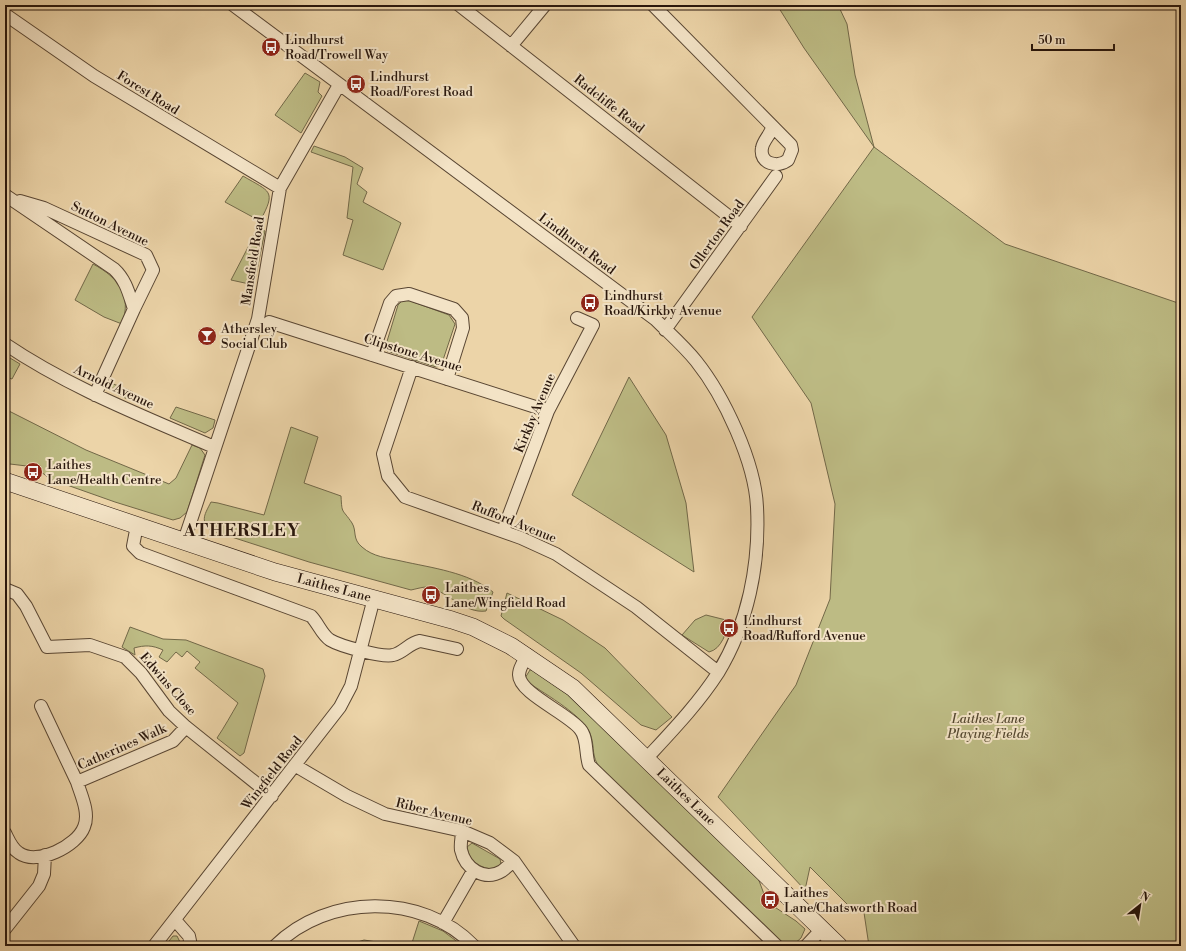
<svg xmlns="http://www.w3.org/2000/svg" width="1186" height="951" font-family="'Libre Bodoni',serif">
<rect width="100%" height="100%" fill="#ecd4a8"/>
<filter id="stains"><feTurbulence type="fractalNoise" baseFrequency=".005" numOctaves="4"/><feColorMatrix values="0 0 0 0 .2 0 0 0 0 .09 0 0 0 0 .02 0 0 0 .5 -.17"/></filter>
<radialGradient id="worn" r=".72"><stop offset=".6" stop-color="#630" stop-opacity="0"/><stop offset="1" stop-color="#630" stop-opacity=".3"/></radialGradient>
<!-- green -->
<path fill="#bdbb84" stroke="#726848" d="M777 5H838L847 24 855 75 874 147 1005 244 1181 304V946H869L863 906 850 907 810 867 805 890 718 797 796 685 830 599 835 504 811 403 752 317 874 147 804 48Z
M305 73 320 82 318 92 322 96 301 133 275 115Z
M314 146 345 157 363 168 357 184 367 192 363 202 401 223 383 270 343 255 353 220 347 218 353 167 311 152Z
M243 176C270 192 277 190 260 221L225 202Z
M258 228 265 231 254 285 231 280Z
M93 264C119 278 132 295 122 324L104 317 75 300Z
M408 300 449 315 455 324 441 366 436 367 387 351 385 348 398 305 402 301Z
M5 355 20 364 12 379 5 377Z
M629 377 666 435 686 503 694 572 572 495Z
M111 383 133 392 130 400C121 396 111 394 111 383Z
M176 407 215 420 213 428 205 433 170 418Z
M7 410 86 450 169 484 176 478 192 445 200 448 205 455 187 512 180 518 173 520 115 502 50 479 35 467 10 464 5 460V413Z
M291 427 318 437 304 483 341 496C342 515 342 508 352 523 357 531 352 539 362 547 373 557 388 558 401 561 432 568 468 572 493 592L486 611C464 614 448 591 427 587 422 587 416 589 411 590L309 562 210 530C200 520 205 514 211 502L218 503 264 515Z
M507 593 563 620 605 648 672 717 656 730 641 725 581 673 504 619 501 616Z
M706 615 730 621C726 632 722 649 709 652L682 635 695 620Z
M130 627 163 639 186 640 263 669 265 676 244 753 240 756 217 738C225 726 231 715 238 703L195 668 200 662 187 651 182 657 176 652 167 662 159 657 163 650C152 645 145 645 134 648L135 655 122 647Z
M538 669 571 696 758 878 767 902 796 921 805 929 801 938 793 945H785L600 768C591 756 595 749 591 736 586 717 545 694 529 683L525 678 530 670Z
M472 843 500 859 501 864 495 869C481 869 469 862 467 847Z
M419 921 443 931 459 943 456 946H411Z
M173 936H177L182 946H165Z
M364 940 402 946H345Z"/>
<g fill="none" stroke-linecap="round" stroke-linejoin="round">
<defs>
<path id="street" d="M233 5 656 320C669 333 684 346 696 361 724 396 755 462 757 507 760 564 748 624 718 673 698 704 672 731 647 758
M459 5 741 226
M653 5 791 145 792 150 788 160C778 168 759 164 762 148 763 141 770 135 772 128
M6 15 94 76 280 188
M511 46 545 5
M5 195 114 269C126 280 129 294 134 309L95 395
M20 201 44 208 146 255 153 270 134 309
M269 322 548 411
M665 330 776 176
M5 344C70 388 143 416 214 447
M372 355 390 303 396 296 409 294 454 309 462 318 463 328 447 379
M412 367 383 454 388 476 405 497 521 538 556 554 636 607 718 672
M137 525 133 546 140 553 311 616C318 623 322 635 330 640 340 646 383 658 393 655 403 653 409 643 420 641L457 649
M503 531 548 411 593 325 577 318
M184 541 258 319 280 188 339 85
M5 589 17 594 26 606 47 647 90 645 125 657 141 673 169 711 186 727 272 796
M528 655C524 661 519 668 519 675 519 693 567 713 580 729 588 738 585 754 589 765L777 946
M41 706 77 782 173 741 186 727
M296 766 347 796 385 814 462 831 490 843 514 861 574 946
M462 831C462 837 460 844 461 850 465 868 484 882 502 871 506 868 510 864 514 861
M5 833C9 841 12 849 19 853 37 866 77 846 84 827 90 813 81 795 77 782
M175 920 189 936 191 946
M443 923 473 871
M5 929 39 886 44 874 45 855
M154 946 340 707 351 686 374 598
M275 946C327 894 422 892 474 946
M806 946 821 930"/>
<path id="secondary" d="M5 481 275 572 452 620 473 627 511 646 573 688 839 946"/>
</defs>
<!-- street casing -->
<use href="#street" stroke="#594633" stroke-width="14"/>
<!-- secondary casing -->
<use href="#secondary" stroke="#28160c" stroke-width="18"/>
<!-- street -->
<use href="#street" stroke="#f3e3c6" stroke-width="12"/>
<!-- secondary -->
<use href="#secondary" stroke="#f3e3c6" stroke-width="17"/>
</g>
<!-- icons -->
<defs>
<symbol id="bus-disc" viewBox="-11 -11 22 22"><circle r="9.5" fill="#8f2418" stroke="#f3e3c6"/><path d="M-5-6H5V4H4V6H2V4H-2V6H-4V4H-5ZM-3.5-4V0h7V-4ZM-3.5 1.2v1.5H-2V1.2ZM2 1.2v1.5H3.5V1.2Z" fill="#fff"/></symbol>
<symbol id="bar-disc" viewBox="-11 -11 22 22"><circle r="9.5" fill="#8f2418" stroke="#f3e3c6"/><path d="M-6-5H6L.8 .8V4.5H3.5V6h-7V4.5H-.8V.8Z" fill="#fff"/></symbol>
</defs>
<g fill-rule="evenodd">
<use href="#bus-disc" x="260" y="36" width="22" height="22"/>
<use href="#bus-disc" x="345" y="73" width="22" height="22"/>
<use href="#bus-disc" x="579" y="292" width="22" height="22"/>
<use href="#bar-disc" x="196" y="325" width="22" height="22"/>
<use href="#bus-disc" x="22" y="461" width="22" height="22"/>
<use href="#bus-disc" x="420" y="584" width="22" height="22"/>
<use href="#bus-disc" x="718" y="617" width="22" height="22"/>
<use href="#bus-disc" x="759" y="889" width="22" height="22"/>
</g>
<g text-anchor="middle" dominant-baseline="central" stroke-width="4" stroke-linejoin="round" paint-order="stroke">
<!-- poi labels -->
<g font-size="13" fill="#28160c" stroke="#f3e3c6" text-anchor="start">
<text x="285" y="40">Lindhurst<tspan x="285" dy="15">Road/Trowell Way</tspan></text>
<text x="370" y="77">Lindhurst<tspan x="370" dy="15">Road/Forest Road</tspan></text>
<text x="604" y="296">Lindhurst<tspan x="604" dy="15">Road/Kirkby Avenue</tspan></text>
<text x="221" y="329">Athersley<tspan x="221" dy="15">Social Club</tspan></text>
<text x="47" y="465">Laithes<tspan x="47" dy="15">Lane/Health Centre</tspan></text>
<text x="445" y="588">Laithes<tspan x="445" dy="15">Lane/Wingfield Road</tspan></text>
<text x="743" y="621">Lindhurst<tspan x="743" dy="15">Road/Rufford Avenue</tspan></text>
<text x="784" y="893">Laithes<tspan x="784" dy="15">Lane/Chatsworth Road</tspan></text>
</g>
<!-- street labels -->
<g font-size="13" fill="#28160c" stroke="#f3e3c6">
<text transform="translate(148 93) rotate(32)">Forest Road</text>
<text transform="translate(609 104) rotate(38)">Radcliffe Road</text>
<text transform="translate(110 224) rotate(26)">Sutton Avenue</text>
<text transform="translate(717 235) rotate(-54)">Ollerton Road</text>
<text transform="translate(577 244) rotate(37)">Lindhurst Road</text>
<text transform="translate(253 261) rotate(-81)">Mansfield Road</text>
<text transform="translate(413 353) rotate(17)">Clipstone Avenue</text>
<text transform="translate(114 387) rotate(25)">Arnold Avenue</text>
<text transform="translate(535 413) rotate(-67)">Kirkby Avenue</text>
<text transform="translate(514 522) rotate(22)">Rufford Avenue</text>
<text transform="translate(334 588) rotate(15)">Laithes Lane</text>
<text transform="translate(168 684) rotate(49)">Edwins Close</text>
<text transform="translate(122 747) rotate(-24)">Catherines Walk</text>
<text transform="translate(272 773) rotate(-52)">Wingfield Road</text>
<text transform="translate(686 797) rotate(44)">Laithes Lane</text>
<text transform="translate(434 812) rotate(14)">Riber Avenue</text>
</g>
<!-- park labels -->
<g font-size="13" font-style="italic" fill="#554830" stroke="#f3e3c6">
<text x="988" y="719">Laithes Lane<tspan x="988" dy="15">Playing Fields</tspan></text>
</g>
<!-- district labels -->
<g font-size="17" font-weight="bold" letter-spacing="1" fill="#28160c" stroke="#f3e3c6">
<text x="242" y="531">ATHERSLEY</text>
</g>
</g>
<!-- margin -->
<rect width="1186" height="951" fill="none" stroke="#ecd4a8" stroke-width="20"/>
<rect x="6" y="6" width="1174" height="939" fill="none" stroke="#28160c" stroke-width="2"/>
<rect x="10" y="10" width="1166" height="931" fill="none" stroke="#28160c"/>
<!-- north arrow -->
<g transform="translate(1140 905) rotate(30)" stroke="#f3e3c6" stroke-width="3" paint-order="stroke">
<path d="M0-3L7 15L0 10L-7 15Z" fill="#28160c"/>
<text y="-6" font-size="11" font-weight="bold" text-anchor="middle" fill="#28160c">N</text>
</g>
<!-- scale -->
<path d="M1032 44v6h82v-6" fill="none" stroke="#28160c" stroke-width="2"/>
<text x="1038" y="44" font-size="12" fill="#28160c" stroke="#f3e3c6" stroke-width="3" paint-order="stroke">50 m</text>
<rect width="100%" height="100%" filter="url(#stains)"/>
<rect width="100%" height="100%" fill="url(#worn)"/>
</svg>
